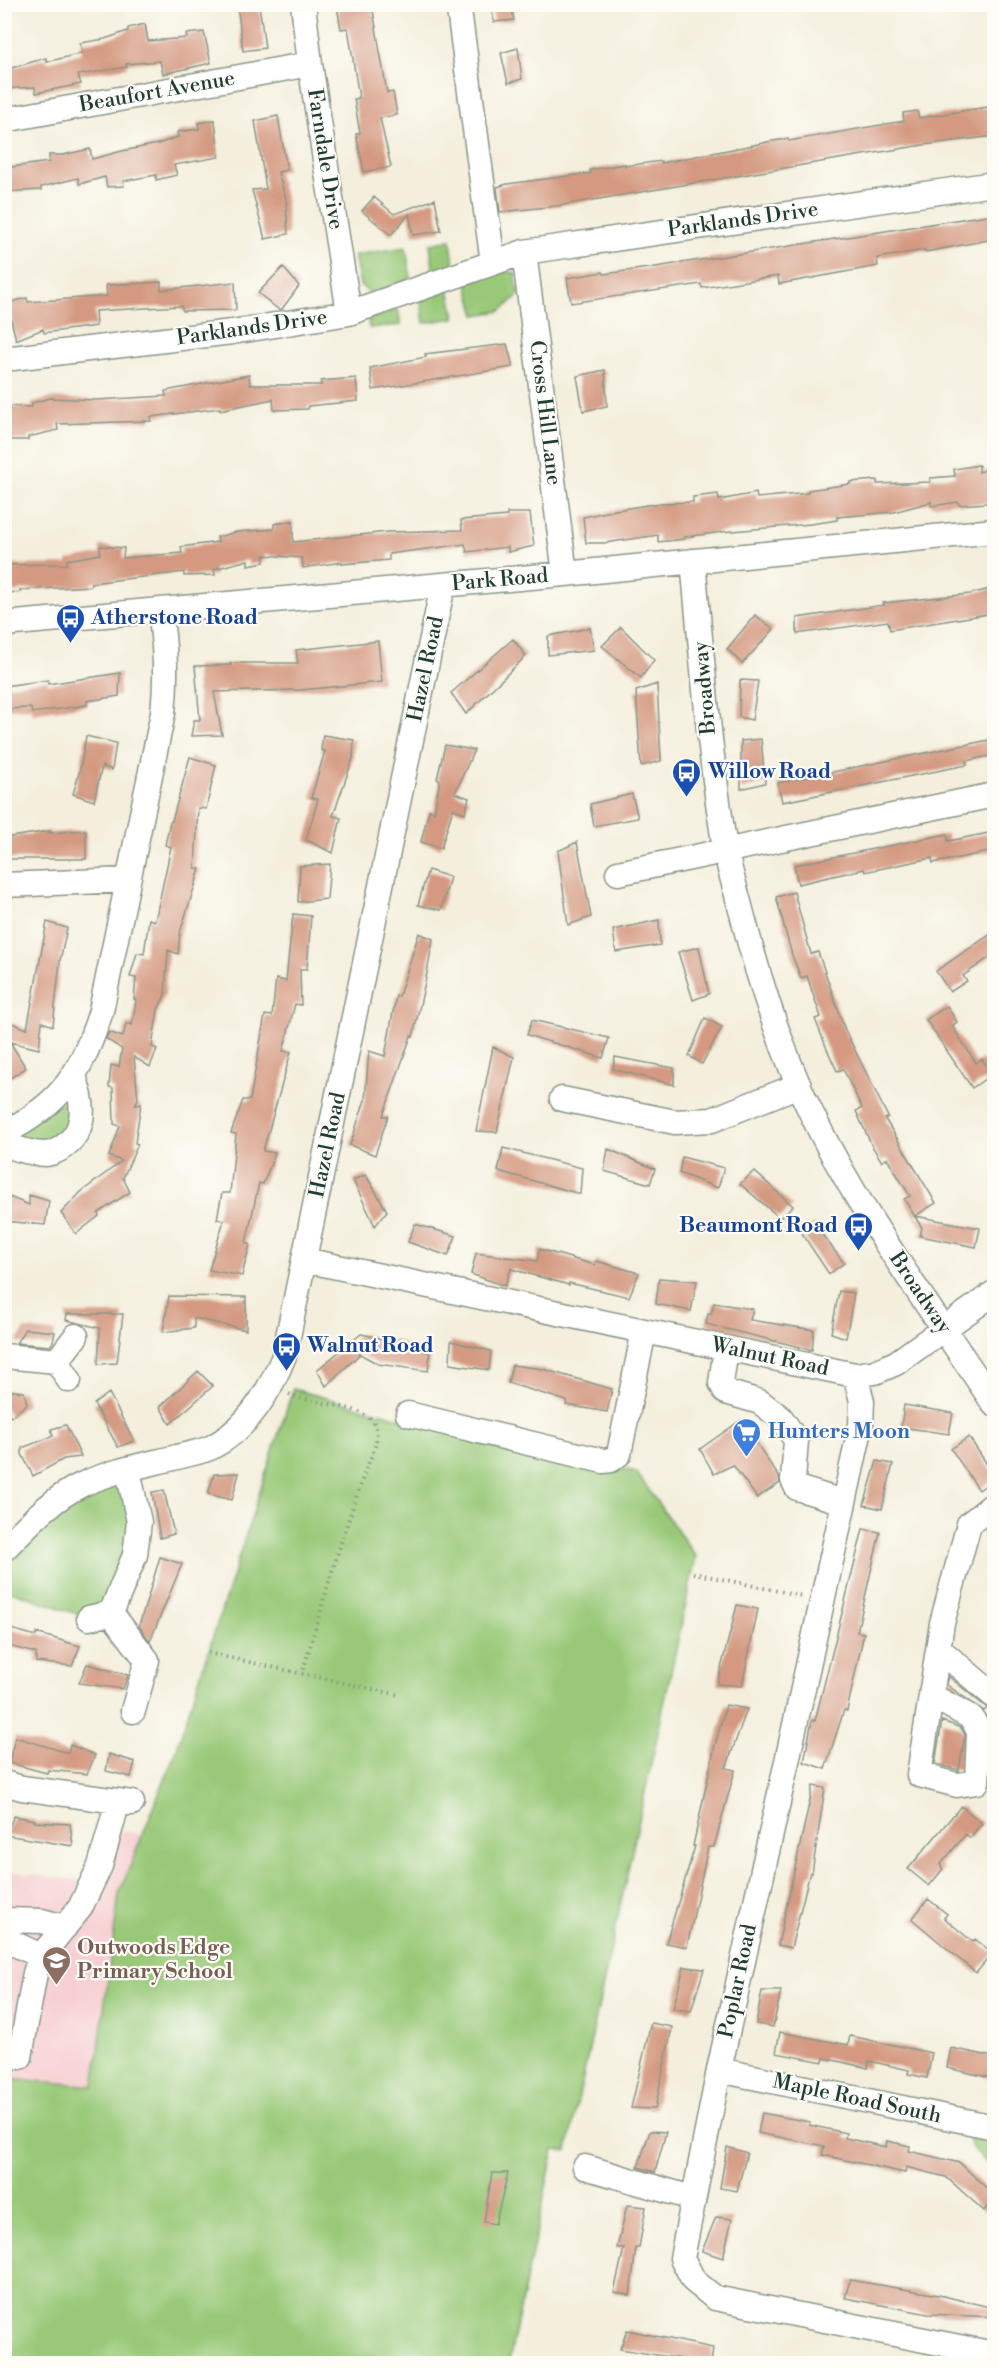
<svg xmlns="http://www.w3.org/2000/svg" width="999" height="2368" font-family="'Libre Bodoni',serif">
<rect width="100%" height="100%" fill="#fdfcf7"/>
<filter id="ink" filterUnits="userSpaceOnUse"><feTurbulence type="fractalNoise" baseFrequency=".0167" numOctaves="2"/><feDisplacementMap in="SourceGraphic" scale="12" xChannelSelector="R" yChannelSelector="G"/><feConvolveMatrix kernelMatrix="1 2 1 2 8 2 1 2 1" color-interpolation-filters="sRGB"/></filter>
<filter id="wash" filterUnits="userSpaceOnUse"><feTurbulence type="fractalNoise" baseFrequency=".008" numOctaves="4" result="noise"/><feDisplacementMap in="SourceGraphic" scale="24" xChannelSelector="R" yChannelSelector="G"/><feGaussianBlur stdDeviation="1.35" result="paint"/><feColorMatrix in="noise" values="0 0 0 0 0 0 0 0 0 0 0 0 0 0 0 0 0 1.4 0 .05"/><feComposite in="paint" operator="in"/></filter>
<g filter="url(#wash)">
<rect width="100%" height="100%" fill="#f4efdd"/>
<!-- built -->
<path fill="#f7cfd2" d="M100 1826 143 1835 119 1894 94 2086 5 2078V1871L84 1881Z"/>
<!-- green -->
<path fill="#99c978" stroke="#5c8356" stroke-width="1.5" d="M451 240 454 267 434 275 430 244Z
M406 247 411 280 370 293 360 285 354 255Z
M500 270 515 273 519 295 501 311 476 315 467 283Z
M449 289 455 318 424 323 421 300Z
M398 309 401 325 369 328 368 320Z
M81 1096 61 1150 5 1133 41 1111Z
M293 1389 404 1419 636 1472 696 1557 567 2151 554 2150 509 2361 521 2363H5L4 2078 94 2086 119 1894 176 1751Z
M128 1470 139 1522 111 1613 89 1618 5 1589V1549L41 1511Z
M961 2121 994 2127V2171L972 2147Z"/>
<g id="blocks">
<!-- building -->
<path fill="#d49980" d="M237 4H259L265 48 243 51Z
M353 4H372L387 93 393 92 397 115 380 118 391 167 364 172 356 134 360 133 354 99 359 98 348 28 341 29 337 7Z
M491 4H511L514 20 494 22Z
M145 24 148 41 187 38 186 34 204 32 211 63 163 74 160 61 126 64 127 67 78 75 81 84 36 93 35 87 4 89V70L46 58 47 62 82 53 80 43 105 39 128 31V28Z
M518 48 522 79 508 83 501 53Z
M994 106V136L923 145 557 206 500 212 497 187 507 184 591 173 590 170 625 164V166L661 161V163L773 141 788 139 789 141 904 121 903 113 917 111 919 118Z
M278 116 287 170 278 172 287 203H286L288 234 265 239 252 190 266 189 255 121Z
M215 120 219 157 174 165 177 175 156 180V175L123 181 124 186 107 187 105 177 79 184 78 178 41 187V190L4 192V168L49 162V155H63L90 149 92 159 122 151 158 144 178 137 177 132 199 129 198 123Z
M374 197 394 214 435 199 441 231 413 235 409 214 391 235 362 211Z
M994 214V239L925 252V250L877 258 878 266 779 284 778 276 702 288 701 284 571 303 567 278 603 272 604 274 649 268Z
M283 267 299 286 282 309 279 310 258 293Z
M161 282V290L235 282 236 310 183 311 181 306 95 311 96 326 44 333 43 329 16 340 7 303 27 298 28 302 107 296 106 285Z
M507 344 513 367 373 390 370 368 426 357 425 354Z
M605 370 607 406 583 411 577 376Z
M249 375 250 385H321V381L356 378 358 401 308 406V409L274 410 273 399 220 410V408L151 417V421L57 424 58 430 28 437V440H9L7 406 32 407V403L50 398 96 400 166 396 165 391Z
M979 465V472L994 468V500L987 503 959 505 958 502 931 506V502L894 512 837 517V520L811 524 722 532 685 537V539L658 542V535L605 543H586L583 517 615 510 661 503 693 502V497L718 494 719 500 756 493 757 498 808 493V490L850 484V482L877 480V484L930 482V478L955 476 954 469Z
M507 513H530L534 546 508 552V547L467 552 465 544 389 554V560L342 564V562L303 568 302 558 265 555 264 562 248 565V560L214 569 215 575 184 576V572L91 583V586L20 590 21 592 4 593V565L67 564V560L100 554V546L124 548 123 558 182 553 181 547 218 542 217 537 236 532 274 529V524L293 521V542L388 532 462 530 461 520 507 516Z
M994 588V613L890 630 888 621 797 634V618L884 605 883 603 970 594Z
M755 615 774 629 742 664 727 649Z
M621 627 654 660 641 678 602 646Z
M590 628 594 650 548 655V636Z
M513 639 526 656 466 714 451 693Z
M378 641 382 682 301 690 214 692 222 735 191 736 194 720H200L195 666 231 665 230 663H298L296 650Z
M120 673 119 696 87 701V705L32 713 31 708 4 709V686L48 680V684Z
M740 680 758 681 752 720 739 717Z
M657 684 661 761 641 766 636 691Z
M323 735 354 740 353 758 333 816 341 818 333 853 306 840 318 799 311 798 325 751 321 750Z
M86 736 116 743 112 770 102 766 94 801 73 794 80 770Z
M761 739 765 783 741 789V741Z
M994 739V755L966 761 967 765 782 802 778 783Z
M445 745 474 750 455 793 469 798 465 813 453 809 441 848 421 842 429 810 434 812 440 780 437 779Z
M190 757 216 765 206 809 198 808 195 868 200 869 180 933 178 954 168 950 165 995 158 1010 152 1047 157 1049 150 1067 134 1057 138 1099 135 1105 141 1104 135 1143 138 1144 123 1178 130 1192 98 1213 99 1216 76 1234 61 1213 81 1192 122 1161 109 1156 120 1126 114 1124 113 1088 109 1087 111 1065 119 1067 122 1049 106 1039 109 1032 123 1037 126 1024H132V1026L136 1000 134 999 136 978 130 977 137 953 144 954 149 919 155 921 171 847 165 845 170 822 172 821Z
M632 794 638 818 594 826 590 804Z
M86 830V859H4V838L50 831 49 833Z
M994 832V851L933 863 932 858 865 872 864 869 798 884 794 865 947 834 948 841Z
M577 842 591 917 568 925 558 851Z
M330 864 327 899 298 902 300 866Z
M428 870 450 877 441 910 418 905Z
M794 892 811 954 818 952 845 1030 888 1117 885 1119 936 1203 915 1216 980 1228 976 1247 920 1236 922 1228 904 1199 910 1196 887 1158 882 1162 872 1146 856 1111 862 1108 843 1069 837 1071 827 1049 815 1019 821 1017 814 997 807 976 801 978 792 955 776 897Z
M293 914 311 916 307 969H300L301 1005 295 1004 283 1051 291 1052 263 1151 275 1153 263 1184 259 1183 246 1243 250 1244 242 1276 209 1270 224 1220 217 1219 222 1193H230L236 1134 231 1133 243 1100H250L265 1015 272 1016 276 979 286 981Z
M659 920 660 945 616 952 613 930Z
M47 922 67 928 60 961 53 1026 42 1022 39 1049 10 1042 26 1068 4 1082V1034L8 1039 12 1023 27 1029Z
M994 932V954L963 976 967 981 950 992 936 971Z
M419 933 433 939 427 973 413 1037 411 1036 383 1116H388L375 1155 350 1145 365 1100 369 1051 385 1056 396 996H399Z
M699 947 709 994 693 1000 678 952Z
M947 1006 957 1022 952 1026 976 1063 982 1059 992 1074 972 1088 926 1020Z
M705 1018 722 1027 702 1064 689 1056Z
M532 1020 609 1038 603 1058 527 1035Z
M493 1047 514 1057 497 1132 476 1131Z
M615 1057 674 1068V1085L613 1069Z
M503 1148 582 1168 580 1194 498 1171Z
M608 1149 655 1169 650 1184 604 1171Z
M682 1157 724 1168 718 1188 679 1173Z
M754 1171 793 1206 780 1218 740 1184Z
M366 1175 387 1211 375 1226 353 1180Z
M4 1195 29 1205V1195L49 1201 45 1225 4 1221Z
M415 1224 456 1236 448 1256 408 1242Z
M814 1224 844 1263 829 1274 801 1232Z
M539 1249 595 1265 596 1261 639 1273 629 1297 569 1283V1285L511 1269 505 1286 471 1274 476 1253 537 1261Z
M659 1278 697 1281 691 1311 656 1304Z
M839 1291 854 1293 846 1338 831 1333Z
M169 1296 246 1297V1330L194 1318V1328L163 1332Z
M714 1303 753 1309 750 1320 814 1330 812 1350 706 1324 708 1314H711Z
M67 1314H123L117 1363 98 1364 100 1328 66 1320Z
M25 1329 55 1332 53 1342 50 1346 16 1343Z
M361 1334 394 1341V1340L430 1353 428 1371 378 1364 360 1354 326 1386 317 1370Z
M451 1341 491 1351 489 1370 450 1364Z
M512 1365 543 1369 612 1389 607 1412 566 1405 567 1401 508 1383Z
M198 1371 213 1386 170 1424 160 1407Z
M4 1390 24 1392 27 1404 11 1417 4 1406Z
M109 1393 134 1441 118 1447 94 1404Z
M904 1405 953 1413 949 1434 901 1427Z
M741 1420 779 1477 780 1483 757 1498 733 1465 714 1474 700 1449Z
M66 1425 81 1457 64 1459 33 1476 22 1454V1448L53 1436 51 1429Z
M969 1437 994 1475V1479L979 1490 951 1449Z
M877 1461 893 1464 882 1509 864 1505Z
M239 1473 232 1500 208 1494 214 1474Z
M164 1490 174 1534 160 1538 152 1492Z
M863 1529 880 1532 857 1632 864 1633 847 1711 844 1710 825 1769 804 1762 812 1720 815 1721Z
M160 1557 182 1564 150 1641 139 1626Z
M737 1605 758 1609 742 1686 717 1684Z
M4 1627 36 1636V1633L80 1646 72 1666 36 1662V1653L4 1645Z
M87 1664 128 1675 123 1689 79 1683Z
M948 1676 987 1708 984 1711 947 1685Z
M726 1705 747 1709 726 1768 735 1770 714 1847H708L687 1947 666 1943 695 1846H693L714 1749Z
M942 1721 961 1728 965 1735 959 1770 935 1764Z
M15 1737 68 1753 70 1745 95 1755 87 1774 48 1770 47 1773 9 1763Z
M109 1754 135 1762 131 1777 106 1771Z
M813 1786 825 1788 812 1873 810 1872 791 1948 778 1945Z
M961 1806 982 1823 970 1838 966 1834 940 1865 943 1869 929 1886 908 1869Z
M14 1816 35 1820 34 1822 70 1824 73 1846 5 1835Z
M928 1899 947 1914 944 1918 973 1942 975 1939 993 1953 976 1973 912 1919Z
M684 1967 704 1969 691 2011 673 2009Z
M762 1991H781L773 2027 756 2024Z
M651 2023 672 2027 655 2109 631 2108Z
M780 2032 848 2045 850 2036 932 2053 927 2078 908 2074 909 2070 869 2061 868 2068 824 2058 823 2062 776 2053Z
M951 2048 994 2057 992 2078 947 2068Z
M762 2113 810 2122 809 2125 846 2133 845 2138 886 2147 887 2141 910 2146 909 2151 960 2163 994 2195V2199L984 2211 946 2177 906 2167 905 2173 822 2155 824 2146 758 2133Z
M650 2131 666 2132 655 2172 638 2167Z
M727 2147 747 2153 737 2191 720 2188Z
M492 2173H508L495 2224 484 2222Z
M627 2205 646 2207 639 2248H636L630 2295 614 2292 624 2248H617Z
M716 2217 732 2219 723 2258 702 2251Z
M850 2280 939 2295 994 2308V2317L928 2314 845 2298Z
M627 2330 713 2348 711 2364 620 2349Z"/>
</g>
</g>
<g filter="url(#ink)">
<use href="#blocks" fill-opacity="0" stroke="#8a9688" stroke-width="1.5"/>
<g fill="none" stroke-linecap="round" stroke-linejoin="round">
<defs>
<path id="minor" d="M303 4 310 64 349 313
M459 10 493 263
M4 120 310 64
M524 252 565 574
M4 359 232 332 349 313 524 252 994 184
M693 561C702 657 709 753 725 848 729 869 736 890 741 910 756 969 774 1028 798 1084 848 1199 926 1300 994 1404
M4 624 565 574 994 531
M618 873 994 795
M4 885 127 880
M562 1099 675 1122 712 1120 799 1085
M4 1133C63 1103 82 1072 101 1011L163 713C167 675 165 648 160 610
M4 1144C17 1149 32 1154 46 1154 56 1153 63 1148 70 1141 88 1123 82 1098 74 1076
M304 1260 855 1375 875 1372 896 1363 994 1293
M726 1348 721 1383 726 1392 760 1402 781 1418 796 1440 793 1480 797 1488 843 1502
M4 1356 57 1361
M855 1375 862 1401 861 1425 719 2070 682 2258 694 2281 715 2298 994 2354
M69 1380 57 1361 76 1336
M408 1414 603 1461 611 1460 619 1454 644 1331
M4 1549C28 1525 50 1500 81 1485 111 1471 145 1465 177 1457 188 1454 202 1452 212 1447 247 1429 270 1391 284 1356L443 585
M111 1613 135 1555 139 1522 128 1470
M89 1618 111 1613 147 1660 133 1711
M940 1650 993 1695
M932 1696 972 1718 979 1732 977 1782 957 1785 919 1775 942 1623 969 1524 994 1504
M4 1783 22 1788 132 1803
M4 1920 42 1921 65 1927
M4 1939 41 1956
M20 2057 35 1973 41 1956 80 1908 100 1866 118 1801
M719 2070 994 2127
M585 2167 692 2198"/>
</defs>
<!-- minor casing -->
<use href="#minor" stroke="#8a9688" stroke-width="27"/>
<!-- path -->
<path stroke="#8a9688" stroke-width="4" stroke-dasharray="1.5 4.5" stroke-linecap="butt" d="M435 4 436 14
M289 1394C308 1403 364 1405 374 1423 382 1438 370 1458 365 1472 341 1538 322 1606 302 1674
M693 1573 802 1596
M208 1653 399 1695"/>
<!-- minor -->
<use href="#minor" stroke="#fff" stroke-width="24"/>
</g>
</g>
<!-- icons -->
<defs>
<symbol id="bus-pin" viewBox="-11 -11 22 30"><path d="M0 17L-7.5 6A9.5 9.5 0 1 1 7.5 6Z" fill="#1a4fb4" stroke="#fdfcf7"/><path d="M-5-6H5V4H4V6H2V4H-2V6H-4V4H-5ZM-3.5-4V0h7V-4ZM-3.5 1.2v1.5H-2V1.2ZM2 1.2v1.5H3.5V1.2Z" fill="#fff"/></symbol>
<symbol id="supermarket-pin" viewBox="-11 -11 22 30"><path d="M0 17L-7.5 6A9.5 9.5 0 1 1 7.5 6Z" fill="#3f7fe0" stroke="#fdfcf7"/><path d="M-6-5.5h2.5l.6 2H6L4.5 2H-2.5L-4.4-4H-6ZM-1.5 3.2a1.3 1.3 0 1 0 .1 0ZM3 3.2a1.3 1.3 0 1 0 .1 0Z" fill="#fff"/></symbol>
<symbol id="school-pin" viewBox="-11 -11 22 30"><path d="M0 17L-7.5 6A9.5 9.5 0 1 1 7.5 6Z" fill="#8d6e63" stroke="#fdfcf7"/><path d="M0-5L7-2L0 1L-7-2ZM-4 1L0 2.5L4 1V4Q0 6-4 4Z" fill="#fff"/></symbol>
</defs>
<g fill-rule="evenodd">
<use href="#bus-pin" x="54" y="602" width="33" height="45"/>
<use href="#bus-pin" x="670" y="756" width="33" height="45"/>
<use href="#bus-pin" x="842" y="1210" width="33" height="45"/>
<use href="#bus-pin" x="270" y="1330" width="33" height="45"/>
<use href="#supermarket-pin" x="730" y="1416" width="33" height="45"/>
<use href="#school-pin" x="40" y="1944" width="33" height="45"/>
</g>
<g text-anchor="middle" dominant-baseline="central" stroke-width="4.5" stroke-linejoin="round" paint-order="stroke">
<!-- street labels -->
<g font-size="21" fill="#1f3d34" stroke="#fdfcf7">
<text transform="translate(157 92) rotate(-10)">Beaufort Avenue</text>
<text transform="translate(325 159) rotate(81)">Farndale Drive</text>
<text transform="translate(743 220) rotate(-8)">Parklands Drive</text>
<text transform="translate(252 328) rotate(-8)">Parklands Drive</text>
<text transform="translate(545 413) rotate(83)">Cross Hill Lane</text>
<text transform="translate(500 580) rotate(-5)">Park Road</text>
<text transform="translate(426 669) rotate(-78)">Hazel Road</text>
<text transform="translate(705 688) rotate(-95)">Broadway</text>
<text transform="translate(328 1145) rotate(-78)">Hazel Road</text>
<text transform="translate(920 1293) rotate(56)">Broadway</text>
<text transform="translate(770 1357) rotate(12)">Walnut Road</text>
<text transform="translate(738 1981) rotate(-78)">Poplar Road</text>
<text transform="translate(857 2099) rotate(12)">Maple Road South</text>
</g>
<!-- transit labels -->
<g font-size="21" font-weight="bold" fill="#164399" stroke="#fdfcf7" text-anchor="start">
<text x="91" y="618">Atherstone Road</text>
<text x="708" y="772">Willow Road</text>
<text x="838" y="1226" text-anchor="end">Beaumont Road</text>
<text x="307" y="1346">Walnut Road</text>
</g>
<!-- shop labels -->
<g font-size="21" font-weight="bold" fill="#366cbe" stroke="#fdfcf7" text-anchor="start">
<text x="768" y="1432">Hunters Moon</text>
</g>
<!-- education labels -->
<g font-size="21" font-weight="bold" fill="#785e54" stroke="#fdfcf7" text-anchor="start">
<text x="77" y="1948">Outwoods Edge<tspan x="77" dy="24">Primary School</tspan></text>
</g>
</g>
<!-- margin -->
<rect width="999" height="2368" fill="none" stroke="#fdfcf7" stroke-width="24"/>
</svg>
